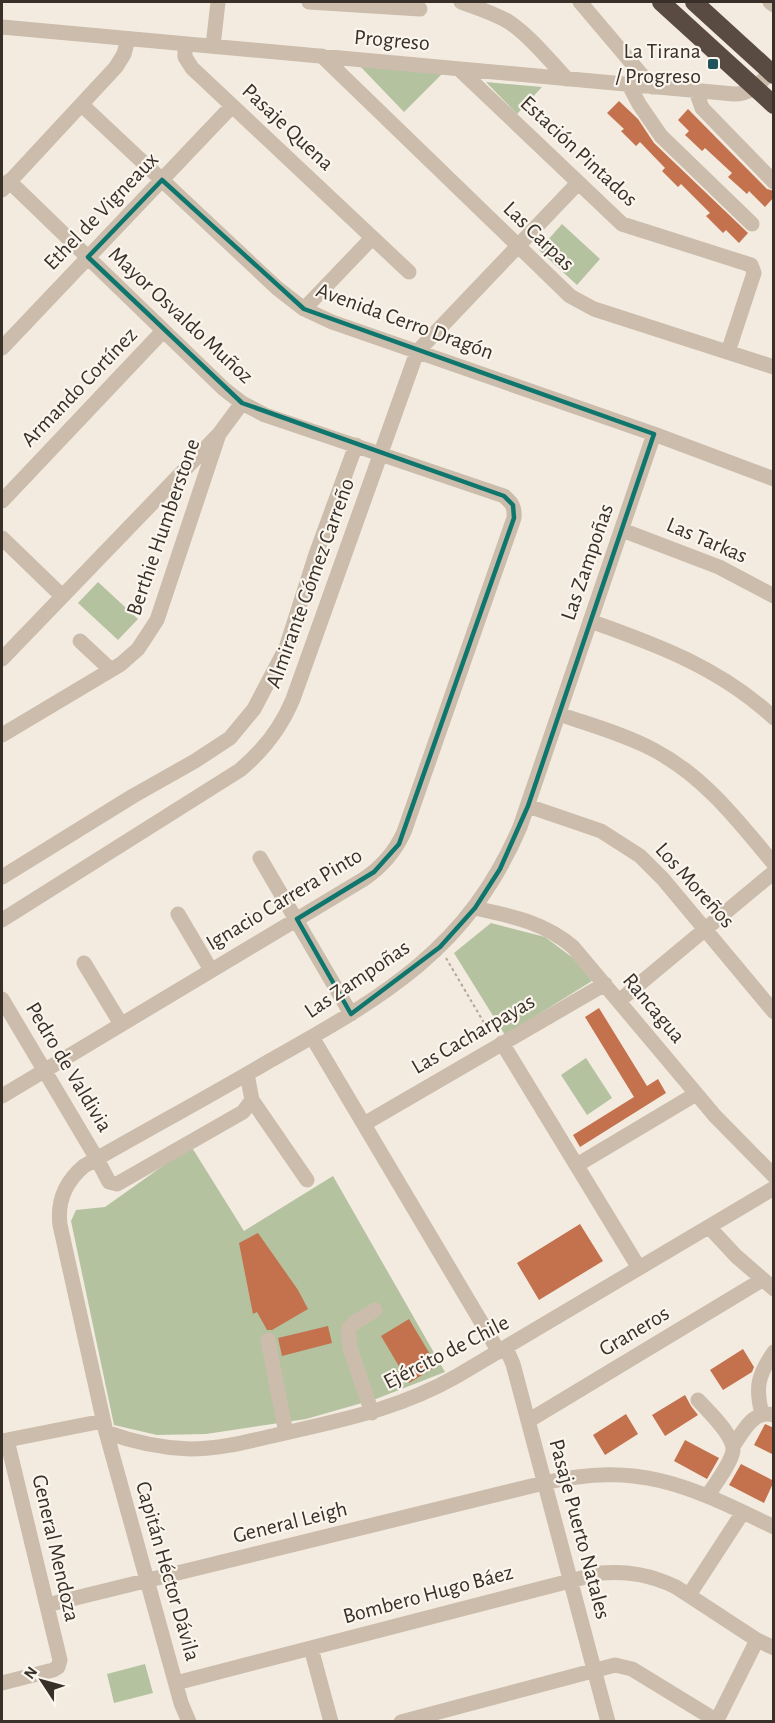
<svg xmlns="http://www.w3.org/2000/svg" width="775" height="1723" font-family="'Alegreya Sans',sans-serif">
<rect width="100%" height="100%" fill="#f3ebe0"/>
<!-- green -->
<path fill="#b4c2a0" d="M357 63 442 74 404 112Z
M486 82 542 87 517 114Z
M562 224 600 259 577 285 539 250Z
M98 582 138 619 118 640 78 603Z
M491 923 545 937 573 958 592 981 505 1035 454 953Z
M586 1058 612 1098 587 1115 561 1075Z
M191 1146 244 1231 333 1176 445 1372 376 1399 306 1419 206 1434 157 1435 114 1425 71 1221 76 1210 105 1207Z
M145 1664 153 1693 114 1703 107 1674Z"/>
<!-- building -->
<path fill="#c4714d" d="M619 101 638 119 654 143 748 233 739 243 726 230 723 233 706 216 710 213 681 184 678 187 662 171 665 168 640 142 636 146 621 131 624 129 607 113Z
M688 109 767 189 774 191V197L765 207 749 191 747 194 728 177 732 173 705 148 702 151 685 135 689 131 678 120Z
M599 1008 647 1086 658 1079 666 1093 580 1147 573 1135 634 1097 585 1017Z
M580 1224 603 1261 539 1300 517 1263Z
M258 1233 298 1290 308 1309 272 1330H267L257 1312 253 1314 239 1243Z
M409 1319 437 1366 409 1383 381 1336Z
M328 1326 332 1343 282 1356 278 1338Z
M743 1349 754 1367 752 1372 723 1390 710 1370Z
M685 1395 691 1406 698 1415 665 1436 652 1415Z
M626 1414 638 1434 605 1455 593 1435Z
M765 1424 774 1428V1455L754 1445Z
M685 1440 719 1458 707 1479 674 1461Z
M741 1464 774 1481 764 1503 729 1485Z"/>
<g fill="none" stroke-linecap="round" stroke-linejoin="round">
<!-- path -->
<path stroke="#b7a696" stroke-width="2" stroke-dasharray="3 3" stroke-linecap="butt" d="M446 958 490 1033"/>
<!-- minor -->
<path stroke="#cbbcab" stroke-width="15" d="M309 2 420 9
M461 2C477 8 494 13 509 22 531 37 549 60 567 79
M580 2 652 87
M770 2 774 5
M2 27 734 94C751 94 759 84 771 72
M185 44V57L192 68 409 272
M213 46 218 2
M322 56 570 296 594 309 774 367
M459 69 622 224 751 265 754 273 728 352
M629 85 639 104 661 136 752 224
M696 91 702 108 774 182
M82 105 277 288 304 309 332 322 654 434 774 479
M2 190 116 67 124 54 128 39
M304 309 372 238
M2 348 232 106
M2 501 163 331
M622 530 719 567 774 596
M2 538 62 596
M590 621C658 645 720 668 774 718
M80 641 111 670
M2 659 219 434 242 403
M559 714C590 725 624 734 654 750 705 777 738 821 774 864
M2 735 121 664 138 649 157 620 219 434
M528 806 601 831 640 856 663 879 774 1012
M260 858 351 1014
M2 877 133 796 195 761 230 738 254 709 286 648 316 554 356 445
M475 908C511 916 544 922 573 947L715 1116 774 1176
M178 914 211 970
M2 920 240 770C264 750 281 728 293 699L417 352 578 183
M84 963 121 1024
M2 999 97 1159 109 1182 117 1184 243 1112 252 1100 247 1074
M619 1001 774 872
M312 1037 499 1352
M502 1043 639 1268
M2 1096 364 879C383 866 395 852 404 832L514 518C515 507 512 503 504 496L265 415 242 403 224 389 9 181
M252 1100 307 1180
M364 1124 605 984
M577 1165 696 1094
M709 1227 736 1256 774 1289
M268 1340 286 1433
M506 1348 513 1364 608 1722
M698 1400C708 1411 734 1435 733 1450 732 1462 715 1484 708 1495
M372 1413 350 1348 348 1329 354 1323 375 1310
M762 1414C755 1387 758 1375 774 1352
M528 1421 762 1280
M106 1432C133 1442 161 1448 190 1449 222 1449 254 1440 285 1433 346 1419 401 1408 457 1376L774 1188
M2 1441 103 1421
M733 1446C743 1432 753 1409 774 1415
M689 1595 743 1512
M47 1605 544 1483C641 1461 689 1486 774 1527
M311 1648 331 1722
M2 1683 53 1670 58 1667 60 1660 7 1440
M176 1683 601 1573C629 1571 651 1575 676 1587L757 1640 774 1648
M189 1722 181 1703 106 1432 60 1225C57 1201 65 1182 84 1166 145 1131 206 1098 266 1063 379 999 466 953 520 827L654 434
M401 1722 615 1665 632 1669 717 1721
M716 1722 757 1640"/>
<!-- highway -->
<path stroke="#5a4b42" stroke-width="18" d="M661 2 774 105
M694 2 774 75"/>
</g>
<!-- marked area -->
<path fill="none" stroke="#0f766e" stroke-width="4.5" stroke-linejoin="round" d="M162 180 304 309 654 434 528 806 500 869 475 908 440 947 351 1014 297 919 374 872 399 844 514 518 513 505 504 496 242 403 88 257Z"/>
<!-- markers -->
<rect fill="#20535b" stroke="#faf5ed" stroke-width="2" x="707" y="58" width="12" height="12" rx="3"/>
<g text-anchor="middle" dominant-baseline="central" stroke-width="4.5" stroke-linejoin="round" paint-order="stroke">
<!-- street labels -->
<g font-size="22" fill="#39302a" stroke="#faf5ed">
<text transform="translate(392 40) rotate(5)">Progreso</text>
<text transform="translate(288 127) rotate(43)">Pasaje Quena</text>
<text transform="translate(579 151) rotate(43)">Estación Pintados</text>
<text transform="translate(101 211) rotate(-46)">Ethel de Vigneaux</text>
<text transform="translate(539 236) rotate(44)">Las Carpas</text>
<text transform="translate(181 315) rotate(43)">Mayor Osvaldo Muñoz</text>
<text transform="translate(405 321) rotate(20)">Avenida Cerro Dragón</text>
<text transform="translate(79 387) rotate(-46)">Armando Cortínez</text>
<text transform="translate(163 527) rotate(-71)">Berthie Humberstone</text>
<text transform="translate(707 540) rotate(23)">Las Tarkas</text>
<text transform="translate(587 562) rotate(-71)">Las Zampoñas</text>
<text transform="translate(310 583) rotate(-70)">Almirante Gómez Carreño</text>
<text transform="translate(695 885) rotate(48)">Los Moreños</text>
<text transform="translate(284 899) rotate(-31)">Ignacio Carrera Pinto</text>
<text transform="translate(357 979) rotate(-34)">Las Zampoñas</text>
<text transform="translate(654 1008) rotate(50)">Rancagua</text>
<text transform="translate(473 1034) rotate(-30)">Las Cacharpayas</text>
<text transform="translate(69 1067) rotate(59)">Pedro de Valdivia</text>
<text transform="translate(634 1331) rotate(-31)">Graneros</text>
<text transform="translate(446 1352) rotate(-27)">Ejército de Chile</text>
<text transform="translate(290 1522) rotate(-14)">General Leigh</text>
<text transform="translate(580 1529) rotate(75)">Pasaje Puerto Natales</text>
<text transform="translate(56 1548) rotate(77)">General Mendoza</text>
<text transform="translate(168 1571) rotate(74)">Capitán Héctor Dávila</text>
<text transform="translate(428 1594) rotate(-15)">Bombero Hugo Báez</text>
</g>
<!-- poi labels -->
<g font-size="22" fill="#39302a" stroke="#faf5ed" text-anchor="end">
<text x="701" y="51">La Tirana<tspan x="701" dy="25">/ Progreso</tspan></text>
</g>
</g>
<!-- border -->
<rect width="775" height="1723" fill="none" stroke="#39302a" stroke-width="6"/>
<!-- north arrow -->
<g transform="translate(42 1681) rotate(306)" stroke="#faf5ed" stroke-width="4.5" paint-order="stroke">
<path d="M0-4.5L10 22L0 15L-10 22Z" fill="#39302a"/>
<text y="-9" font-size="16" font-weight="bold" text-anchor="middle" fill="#39302a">N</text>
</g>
</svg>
